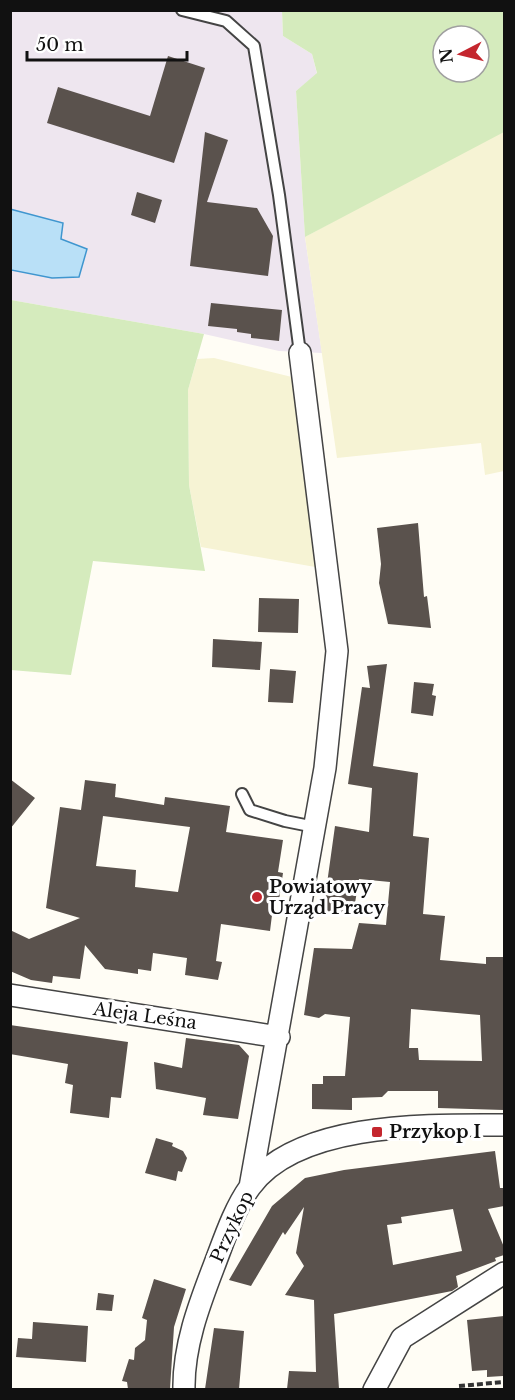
<svg xmlns="http://www.w3.org/2000/svg" width="515" height="1400" font-family="'Libre Baskerville',serif">
<rect width="100%" height="100%" fill="#fffdf5"/>
<!-- industrial -->
<path fill="#eee6ef" d="M10 11H282L283 36 312 54 317 74 296 91 305 237 322 353 279 351 204 334 11 300Z"/>
<!-- farmland -->
<path fill="#f6f3d4" d="M504 128V471L485 475 481 443 337 458 305 237Z
M214 358 296 378 321 568 201 547 189 485 188 390 197 359Z"/>
<!-- green -->
<path fill="#d5ebbd" fill-rule="evenodd" d="M282 11H504V132L305 237 296 91 317 73 312 54 283 36ZM443 36H479V72H443Z
M11 300 204 334 188 390 189 485 205 571 93 561 71 675 11 670Z"/>
<!-- water -->
<path fill="#b9e0f7" stroke="#3f96cf" stroke-width="1.5" d="M10 209 63 223 61 239 87 249 79 277 52 278 11 270Z"/>
<!-- building -->
<path fill="#5a524d" fill-rule="evenodd" d="M168 56 205 68 174 163 47 123 58 87 150 116Z
M205 132 228 140 207 202 257 208 273 236 268 276 190 266Z
M137 192 162 200 155 223 131 215Z
M211 303 282 310 279 341 251 338V334L237 332V329L208 326Z
M418 523 424 597 427 596 431 628 388 624 379 583 381 564 377 528Z
M259 598 299 599 298 633 258 632Z
M213 639 262 642 260 670 212 667Z
M387 664 373 766 418 773 413 836 429 838 423 914 445 916 440 960 486 964V957H504V1110L438 1108V1091H388L382 1097 352 1098V1110L312 1109V1084H323V1076H345L350 1017 325 1014 319 1018 304 1015 314 948 352 949 359 923 386 925 390 882 359 879 353 915 325 911 327 899 325 898 335 826 369 832 372 788 348 784 362 687 370 688 367 666ZM411 1009 480 1015 482 1061 419 1060 418 1048H409Z
M270 669 296 671 293 703 268 702Z
M414 682 434 684 432 695 436 696 433 716 411 713Z
M10 779 35 798 10 829Z
M85 780 116 784 115 797 164 805 165 797 230 806 226 832 283 840 278 872 283 873 279 900 274 899 270 931 221 924 216 961 222 962 218 980 185 975 187 958 153 953 151 971 138 969V974L105 969 85 945 80 979 53 976 52 983 31 980 10 971V930L29 939 80 918 46 908 60 807 81 810ZM103 816 190 827 178 892 135 887 136 870 96 866Z
M10 1025 128 1042 121 1098 111 1097 109 1118 70 1113 73 1085 65 1083 68 1064 10 1054Z
M186 1038 239 1045 249 1056 238 1119 203 1115 206 1098 156 1089 154 1062 182 1068Z
M156 1138 173 1143 172 1146 183 1151 187 1158 182 1172 178 1171 176 1181 145 1173Z
M495 1151 500 1188H504V1206L488 1209 504 1247V1255L495 1258 496 1261 456 1276 458 1287 452 1291 334 1314 339 1389H287L289 1371 316 1372 314 1300 285 1295 304 1266 296 1253 304 1207 285 1235 283 1232 251 1286 229 1280 272 1206 305 1178 344 1170ZM453 1209 462 1251 393 1265 387 1225 402 1223 401 1217Z
M154 1279 186 1289 174 1327 170 1389H128L127 1382 122 1381 129 1359 134 1360 135 1348 145 1340 147 1320 142 1318Z
M98 1293 114 1295 112 1311 96 1310Z
M504 1316 503 1376 487 1377V1370L472 1371 467 1320Z
M33 1322 88 1326 86 1362 16 1357 18 1338 32 1339Z
M214 1328 244 1331 239 1389H205Z"/>
<g fill="none" stroke-linecap="round" stroke-linejoin="round">
<defs>
<path id="lane" d="M182 10 226 21 254 46 279 195 300 353
M242 794 250 810 285 821 315 827"/>
<path id="street" d="M10 995 279 1037
M250 1187 325 768 337 651 300 353
M184 1390C183 1347 199 1305 214 1266 224 1240 234 1209 250 1187 298 1121 431 1125 504 1125
M374 1390 402 1338 504 1273"/>
</defs>
<!-- lane casing -->
<use href="#lane" stroke="#444" stroke-width="14"/>
<!-- street casing -->
<use href="#street" stroke="#444" stroke-width="24"/>
<!-- path -->
<path stroke="#333" stroke-width="4" stroke-dasharray="6 3" stroke-linecap="butt" d="M459 1386 504 1382"/>
<!-- lane -->
<use href="#lane" stroke="#fff" stroke-width="10"/>
<!-- street -->
<use href="#street" stroke="#fff" stroke-width="21"/>
</g>
<!-- markers -->
<g fill="#c4262e" stroke="#fff" stroke-width="2">
<circle cx="257" cy="897" r="6"/>
<rect x="371" y="1126" width="12" height="12" rx="3"/>
</g>
<g text-anchor="middle" dominant-baseline="central" stroke-width="6" stroke-linejoin="round" paint-order="stroke">
<!-- poi labels -->
<g font-size="18" font-weight="bold" fill="#111" stroke="#fff" text-anchor="start">
<text x="269" y="887">Powiatowy<tspan x="269" dy="21">Urząd Pracy</tspan></text>
<text x="389" y="1132">Przykop I</text>
</g>
<!-- street labels -->
<g font-size="18" fill="#111" stroke="#fff">
<text transform="translate(145 1016) rotate(8)">Aleja Leśna</text>
<text transform="translate(232 1227) rotate(-65)">Przykop</text>
</g>
</g>
<!-- border -->
<rect width="515" height="1400" fill="none" stroke="#111111" stroke-width="24"/>
<!-- north arrow -->
<g transform="translate(461 54) rotate(263)"><circle r="28" fill="#ffffff" stroke="#a0a0a0" stroke-width="1.5"/>
<path d="M0-4.5L10 22L0 15L-10 22Z" fill="#c4262e"/>
<text y="-9" font-size="16" font-weight="bold" text-anchor="middle" fill="#111111">N</text>
</g>
<!-- scale -->
<path d="M27 51v9h160v-9" fill="none" stroke="#111111" stroke-width="3"/>
<text x="36" y="51" font-size="18" fill="#111111" stroke="#ffffff" stroke-width="4.5" paint-order="stroke">50 m</text>
</svg>
